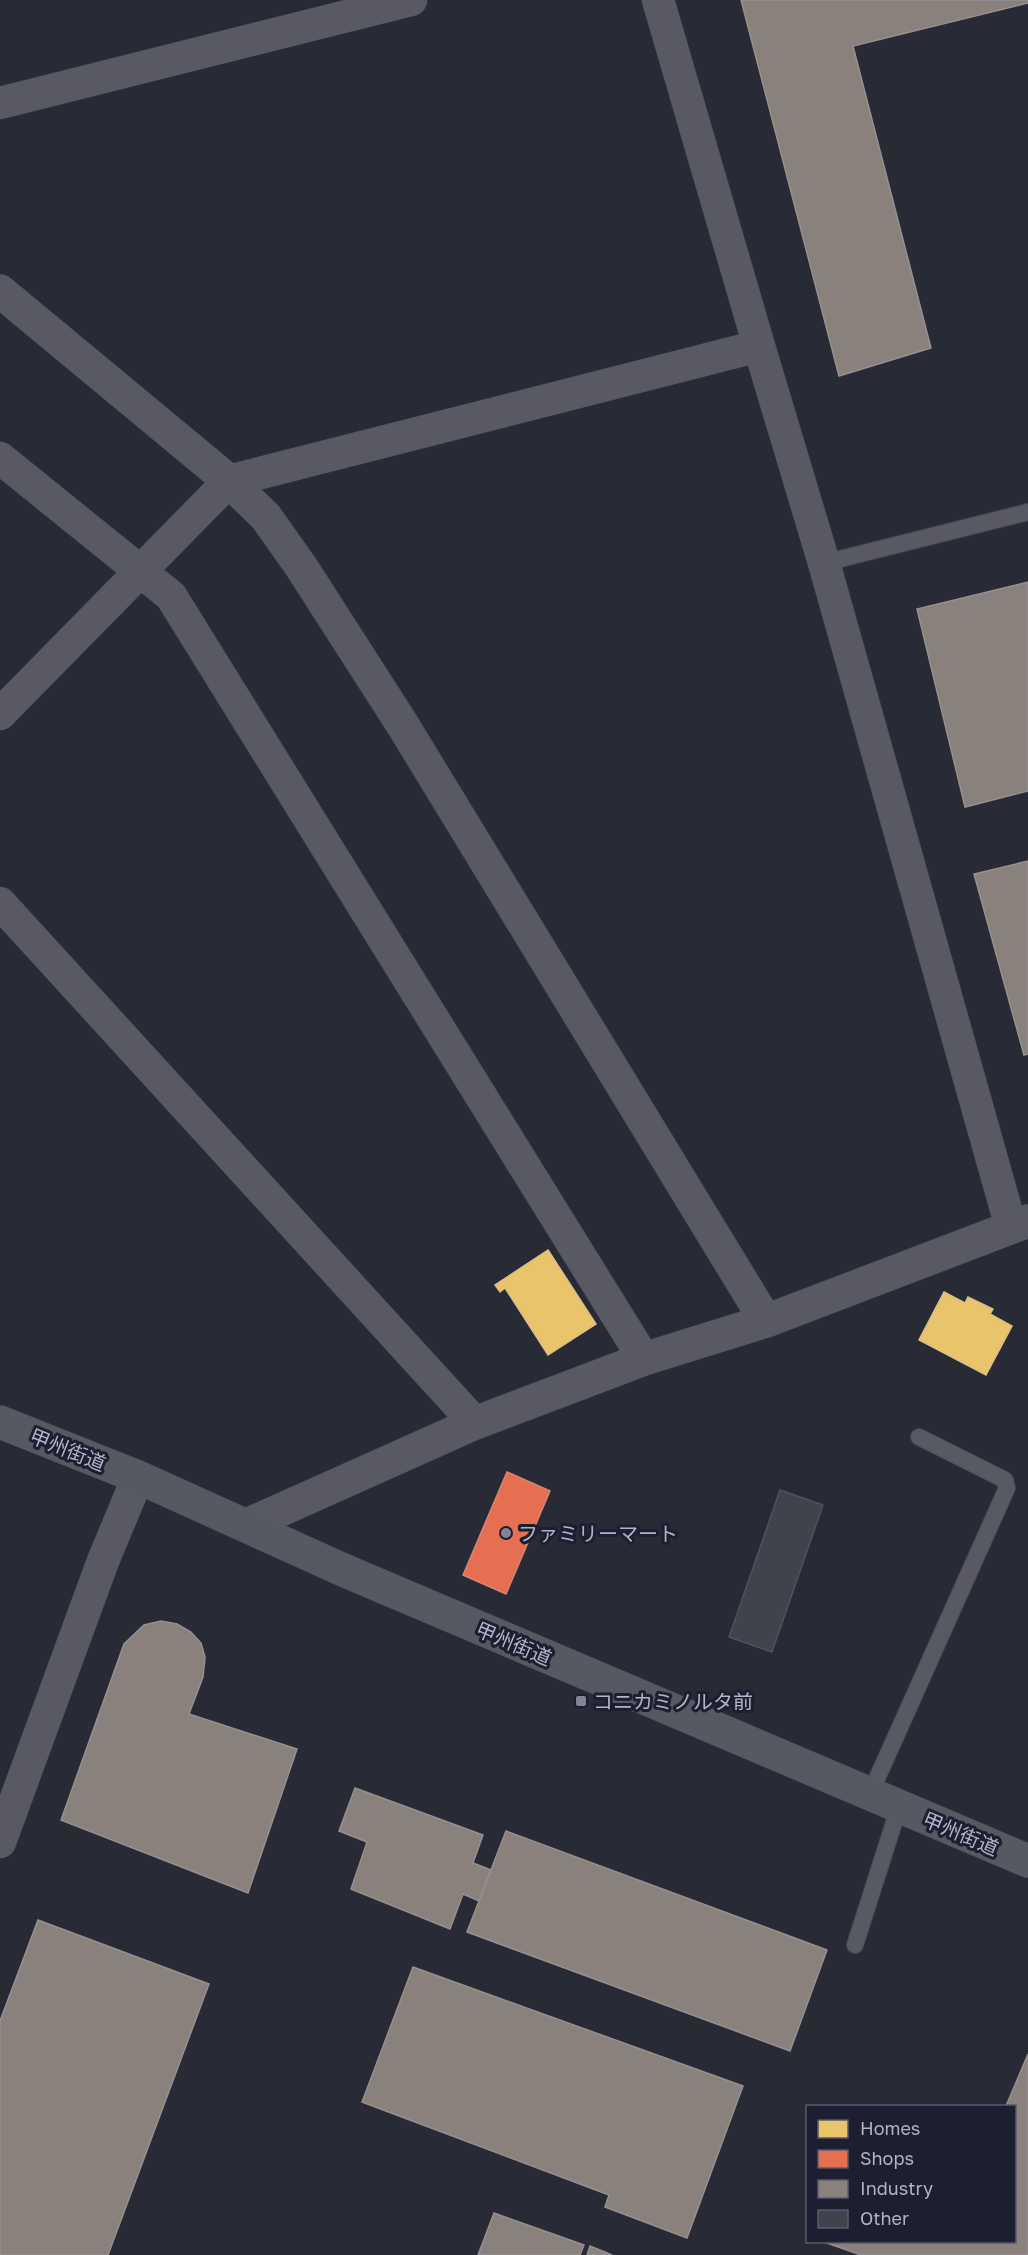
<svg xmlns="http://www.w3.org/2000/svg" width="1028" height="2255" font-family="'Golos Text','Noto Sans JP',sans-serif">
<rect width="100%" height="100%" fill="#282a35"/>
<!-- homes -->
<path fill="#e9c46a" stroke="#d8bf86" stroke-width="1.5" d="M548 1250 596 1324 548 1355 505 1288 500 1292 495 1285Z
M944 1292 965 1303 968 1297 993 1309 990 1314 1012 1326 986 1375 919 1340Z"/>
<!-- shops -->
<path fill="#e76f51" stroke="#d78474" stroke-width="1.5" d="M507 1472 550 1491 506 1594 463 1575Z"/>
<!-- industry -->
<path fill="#8a817c" stroke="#969092" stroke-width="1.5" d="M741 0H1028V3L853 46 931 348 839 376Z
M1028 582V791L965 807 917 609Z
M1028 861V1054L1024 1055 974 874Z
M161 1621 177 1624 191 1632 201 1643 205 1657 203 1677 189 1714 297 1749 248 1893 61 1820 124 1644 144 1625Z
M355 1788 483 1835 473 1863 491 1870 479 1901 463 1894 450 1929 351 1889 367 1842 339 1831Z
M506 1831 827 1950 790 2051 467 1932Z
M38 1920 209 1984 108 2255H0V2021Z
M413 1967 743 2086 687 2238 605 2207 609 2195 362 2102Z
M1028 2054V2255H861L824 2242H1014V2106H1006Z
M494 2213 584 2245 580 2255H478Z
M590 2246 612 2255H587Z"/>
<!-- building -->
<path fill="#41434c" stroke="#50515d" stroke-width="1.5" d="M780 1490 823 1505 772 1652 729 1637Z"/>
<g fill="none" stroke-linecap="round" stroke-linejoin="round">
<defs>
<path id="service" d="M824 563 1028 512
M870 1794 1007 1488 1005 1480 919 1437
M855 1945 899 1807"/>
<path id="minor" d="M658 0 759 346 824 563 1011 1227
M0 103 411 0
M0 458 171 596 644 1359
M0 714 229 481 759 346
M0 903 475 1423
M0 1842 103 1561 138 1477"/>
<path id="tertiary" d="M0 291 229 481 266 517 302 568 404 727 766 1321
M247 1525 475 1423 644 1359 766 1321 1028 1221"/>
<path id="secondary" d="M0 1422 138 1477 341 1569 1028 1861"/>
</defs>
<!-- service casing -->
<use href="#service" stroke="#44464e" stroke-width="18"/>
<!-- minor casing -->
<use href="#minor" stroke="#44464e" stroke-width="33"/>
<!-- tertiary casing -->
<use href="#tertiary" stroke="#44464e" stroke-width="34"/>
<!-- secondary casing -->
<use href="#secondary" stroke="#44464e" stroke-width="34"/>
<!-- service -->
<use href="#service" stroke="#585963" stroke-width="16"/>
<!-- minor -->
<use href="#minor" stroke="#585963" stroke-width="32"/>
<!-- tertiary -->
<use href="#tertiary" stroke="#585963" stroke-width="33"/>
<!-- secondary -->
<use href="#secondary" stroke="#565862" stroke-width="33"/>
</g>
<!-- markers -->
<g fill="#818494" stroke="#1b1f30" stroke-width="2">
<circle cx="506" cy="1533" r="6"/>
<rect x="575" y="1695" width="12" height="12" rx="3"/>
</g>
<g text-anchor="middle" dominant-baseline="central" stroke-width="6" stroke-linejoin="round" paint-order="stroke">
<!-- street labels -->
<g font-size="20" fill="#b1b4c7" stroke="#1b1f30">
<text transform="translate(68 1449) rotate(22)">甲州街道</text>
<text transform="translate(514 1643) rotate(23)">甲州街道</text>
<text transform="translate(961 1833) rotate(23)">甲州街道</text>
</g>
<!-- poi labels -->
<g font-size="20" fill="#b1b4c7" stroke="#1b1f30" text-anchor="start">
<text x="518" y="1533">ファミリーマート</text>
<text x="593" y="1701">コニカミノルタ前</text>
</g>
</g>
<!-- legend -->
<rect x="806" y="2105" width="210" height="138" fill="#1b1f30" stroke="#575b6c" stroke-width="1.5"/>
<rect x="818" y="2120" width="30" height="18" fill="#e9c46a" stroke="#575b6c" stroke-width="1.5"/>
<text x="860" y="2135" font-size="18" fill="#b1b4c7">Homes</text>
<rect x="818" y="2150" width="30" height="18" fill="#e76f51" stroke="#575b6c" stroke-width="1.5"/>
<text x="860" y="2165" font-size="18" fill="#b1b4c7">Shops</text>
<rect x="818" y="2180" width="30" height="18" fill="#8a817c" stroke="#575b6c" stroke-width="1.5"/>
<text x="860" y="2195" font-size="18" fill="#b1b4c7">Industry</text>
<rect x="818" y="2210" width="30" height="18" fill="#41434c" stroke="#575b6c" stroke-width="1.5"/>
<text x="860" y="2225" font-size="18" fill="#b1b4c7">Other</text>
</svg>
